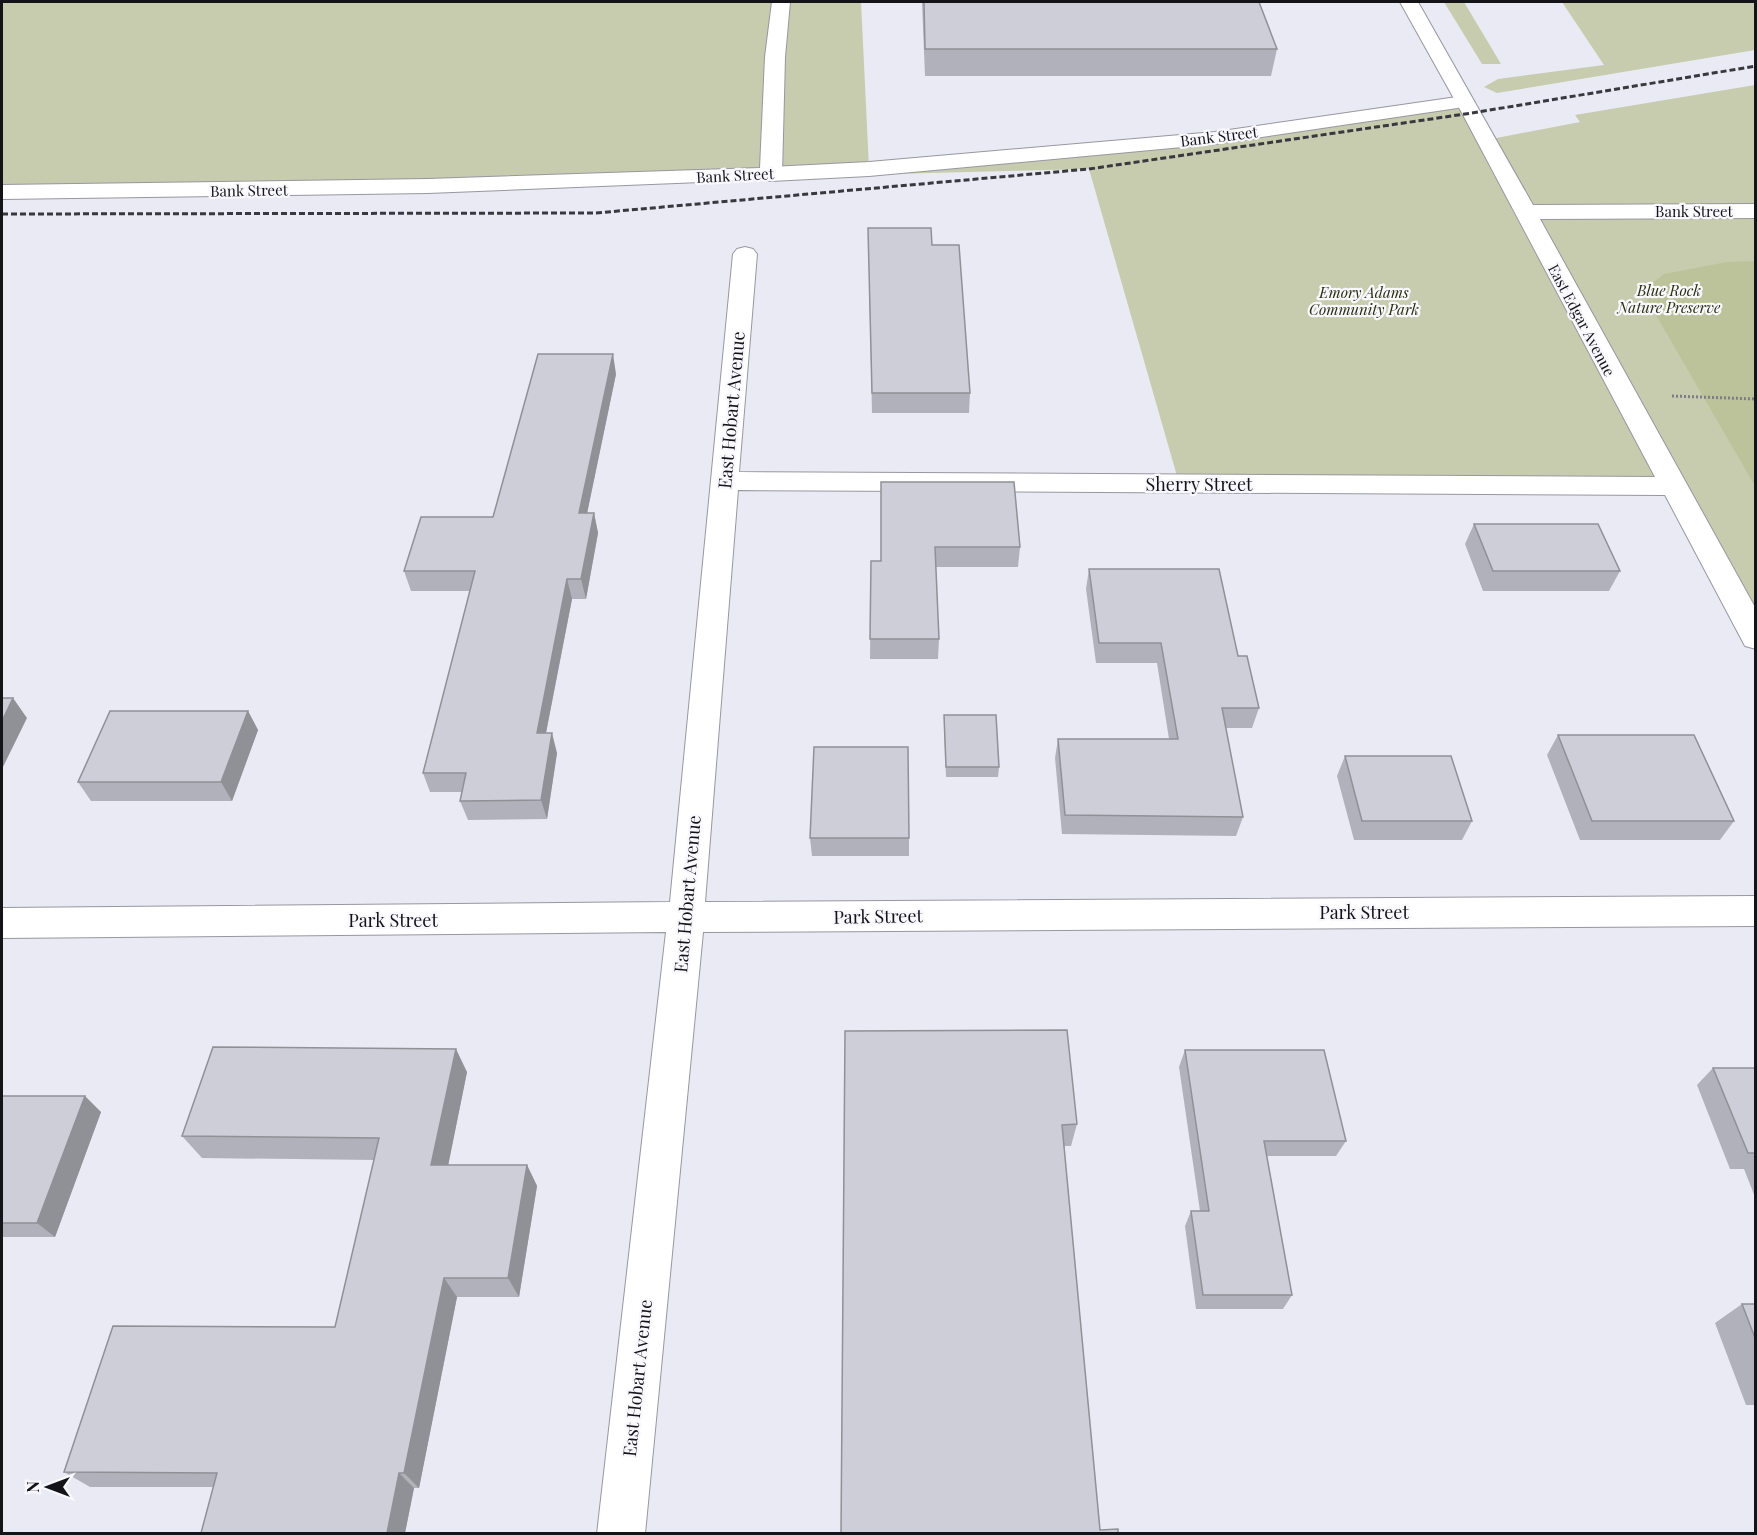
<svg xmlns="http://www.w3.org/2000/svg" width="1757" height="1535" font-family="'Playfair Display',serif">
<rect width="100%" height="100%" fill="#eaeaf5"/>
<!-- green -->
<path fill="#c7ccae" d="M2 2H861L869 168 1215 138 1464 102 1486 140 1580 122 1575 115 1755 85V638L1673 486 1179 483 1089 169 654 180 2 190Z
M1444 2H1464L1501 64H1482Z
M1562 2H1755V50L1497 93 1484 87 1498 79 1604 65Z"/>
<!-- forest -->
<path fill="#bcc299" d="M1755 261H1756L1755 486 1642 291 1664 274 1727 262Z"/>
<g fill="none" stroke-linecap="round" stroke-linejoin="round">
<defs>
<path id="service" d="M1464 96 1471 98 1474 102 1471 106 1215 144 869 176 771 181 763 179 760 174 763 169 771 167 869 162 1215 132Z"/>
<path id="minor" d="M772 2H790L785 57 782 174 779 179 428 193 2 199V185L428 179 760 168 765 57Z
M1400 2H1418L1533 205 1756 204V218L1540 219 1756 609V649L1745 646 1665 495 738 490 705 902 1756 896V926L703 932 645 1534H597L666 932 2 938V908L670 902 733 254 737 249 745 247 753 249 757 254 739 472 1655 477 1462 113Z"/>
</defs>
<!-- service casing -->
<use href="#service" stroke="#9797a1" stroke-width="2"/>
<!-- minor casing -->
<use href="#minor" stroke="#9797a1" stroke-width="2"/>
<!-- path -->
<path stroke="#7d7d85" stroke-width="3" stroke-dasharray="2 2" stroke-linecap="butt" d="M1672 396 1756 399"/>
<!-- service -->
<use href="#service" fill="#fff" fill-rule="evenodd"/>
<!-- minor -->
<use href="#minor" fill="#fff" fill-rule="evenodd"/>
<!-- rail -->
<path stroke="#38383e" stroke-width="3" stroke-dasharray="6 3" stroke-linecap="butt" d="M2 214 596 213 1089 169 1472 113 1756 66"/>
</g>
<!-- wall -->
<path fill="#b0b1ba" d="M922 2H1259L1277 49 1271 76H925Z
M868 228 932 245 970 393 969 413H872Z
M616 374 587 513H594L598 533 586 599H572L546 733 557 753 547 819 468 820 460 801 462 792H430L423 773 470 591H411L404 571 493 517Z
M881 482 1020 547 1018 567H936L939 639 938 659H870L871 561H881Z
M1474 524 1620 571 1609 591H1483L1465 544Z
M1089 569 1238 656 1259 708 1252 728H1226L1243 817 1236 836 1062 834 1055 758 1058 739H1169L1157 663H1096L1086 589Z
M248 711 258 730 232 801H91L78 782Z
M944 715 999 767 998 777H946L944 725Z
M1558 735 1734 821 1720 840H1580L1547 755Z
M1345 756 1472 821 1462 840H1354L1337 776Z
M810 838H909V856H812Z
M845 1031 1077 1124 1071 1146H1064L1100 1530 841 1533Z
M1185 1050 1346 1141 1336 1156H1267L1292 1295 1283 1309H1196L1185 1226 1191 1211H1200L1179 1067Z
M1713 1068H1755V1197L1744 1169H1730L1697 1085Z
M467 1072 448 1165H527L537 1186 519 1297H457L419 1488H414L405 1533H201L214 1487H90L64 1472 335 1327 374 1160 202 1158 182 1136Z
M2 1096 101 1112 55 1237H2Z
M1742 1304H1755V1405H1746L1715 1323Z"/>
<!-- shaded-wall -->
<path fill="#909097" d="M613 354 616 374 583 533 579 513Z
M594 513 598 533 586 599 581 579Z
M567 579 572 599 542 753 537 733Z
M13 698 27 718 2 769V721Z
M248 711 258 730 232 801 221 782Z
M552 733 557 753 547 819 541 800Z
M456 1049 467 1072 444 1186 431 1165Z
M85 1096 101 1112 55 1237 37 1223Z
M527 1165 537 1186 519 1297 508 1278Z
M444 1278 457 1297 419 1488 404 1473Z
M399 1473 414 1488 405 1533H387Z"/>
<!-- building -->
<path fill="#cdced8" stroke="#909097" stroke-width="1.5" d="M924 2H1259L1277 49H925Z
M868 228H931L932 245H959L970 393H872Z
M538 354H613L579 513H594L581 579H567L537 733H552L541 800 460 801 466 773H423L475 571H404L421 517H493Z
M881 482H1014L1020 547H935L939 639H870L871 561H881Z
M1474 524H1598L1620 571H1493Z
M1089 569H1219L1238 656H1247L1259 708H1222L1243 817 1065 815 1058 739H1178L1161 643H1099Z
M2 698H13L2 721Z
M110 711H248L221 782H78Z
M944 715H996L999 767H946Z
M1558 735H1694L1734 821H1592Z
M814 747H908L909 838H810Z
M1345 756H1451L1472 821H1362Z
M1067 1030 1077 1124 1062 1125 1100 1530 1118 1529V1533H841L845 1031Z
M213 1047 456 1049 431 1165H527L508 1278H444L404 1473H399L387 1533H201L217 1473 64 1472 113 1326 335 1327 379 1138 182 1136Z
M1185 1050H1324L1346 1141H1264L1292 1295H1203L1191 1211H1209Z
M1713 1068H1755V1153H1748Z
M2 1096H85L37 1223H2Z
M1742 1304H1755V1338Z"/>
<g text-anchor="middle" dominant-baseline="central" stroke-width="4.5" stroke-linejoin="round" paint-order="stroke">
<!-- far-street labels -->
<g font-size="15" fill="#141418" stroke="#f8f8fe">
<text transform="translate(1219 136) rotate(-7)">Bank Street</text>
<text transform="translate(735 175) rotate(-3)">Bank Street</text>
<text transform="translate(249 190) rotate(-1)">Bank Street</text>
<text x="1694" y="211">Bank Street</text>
<text transform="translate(1582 320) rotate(62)">East Edgar Avenue</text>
</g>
<!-- far-park labels -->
<g font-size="15" font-style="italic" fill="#292c0b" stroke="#f8f8fe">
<text x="1669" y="290">Blue Rock<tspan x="1669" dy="17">Nature Preserve</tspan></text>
<text x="1364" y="292">Emory Adams<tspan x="1364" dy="17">Community Park</tspan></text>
</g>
<!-- street labels -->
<g font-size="18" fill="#141418" stroke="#f8f8fe">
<text transform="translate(731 410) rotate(-85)">East Hobart Avenue</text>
<text x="1199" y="484">Sherry Street</text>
<text transform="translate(687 894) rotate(-85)">East Hobart Avenue</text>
<text x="1364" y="912">Park Street</text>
<text transform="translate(878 916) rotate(-1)">Park Street</text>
<text x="393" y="920">Park Street</text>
<text transform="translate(637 1378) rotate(-84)">East Hobart Avenue</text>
</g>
</g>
<!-- border -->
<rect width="1757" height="1535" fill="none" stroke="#141418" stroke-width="6"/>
<!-- north arrow -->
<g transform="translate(48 1487) rotate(270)" stroke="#f8f8fe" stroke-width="4.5" paint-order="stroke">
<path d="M0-4.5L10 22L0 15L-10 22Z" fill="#141418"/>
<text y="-9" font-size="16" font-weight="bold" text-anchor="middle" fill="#141418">N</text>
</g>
</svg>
